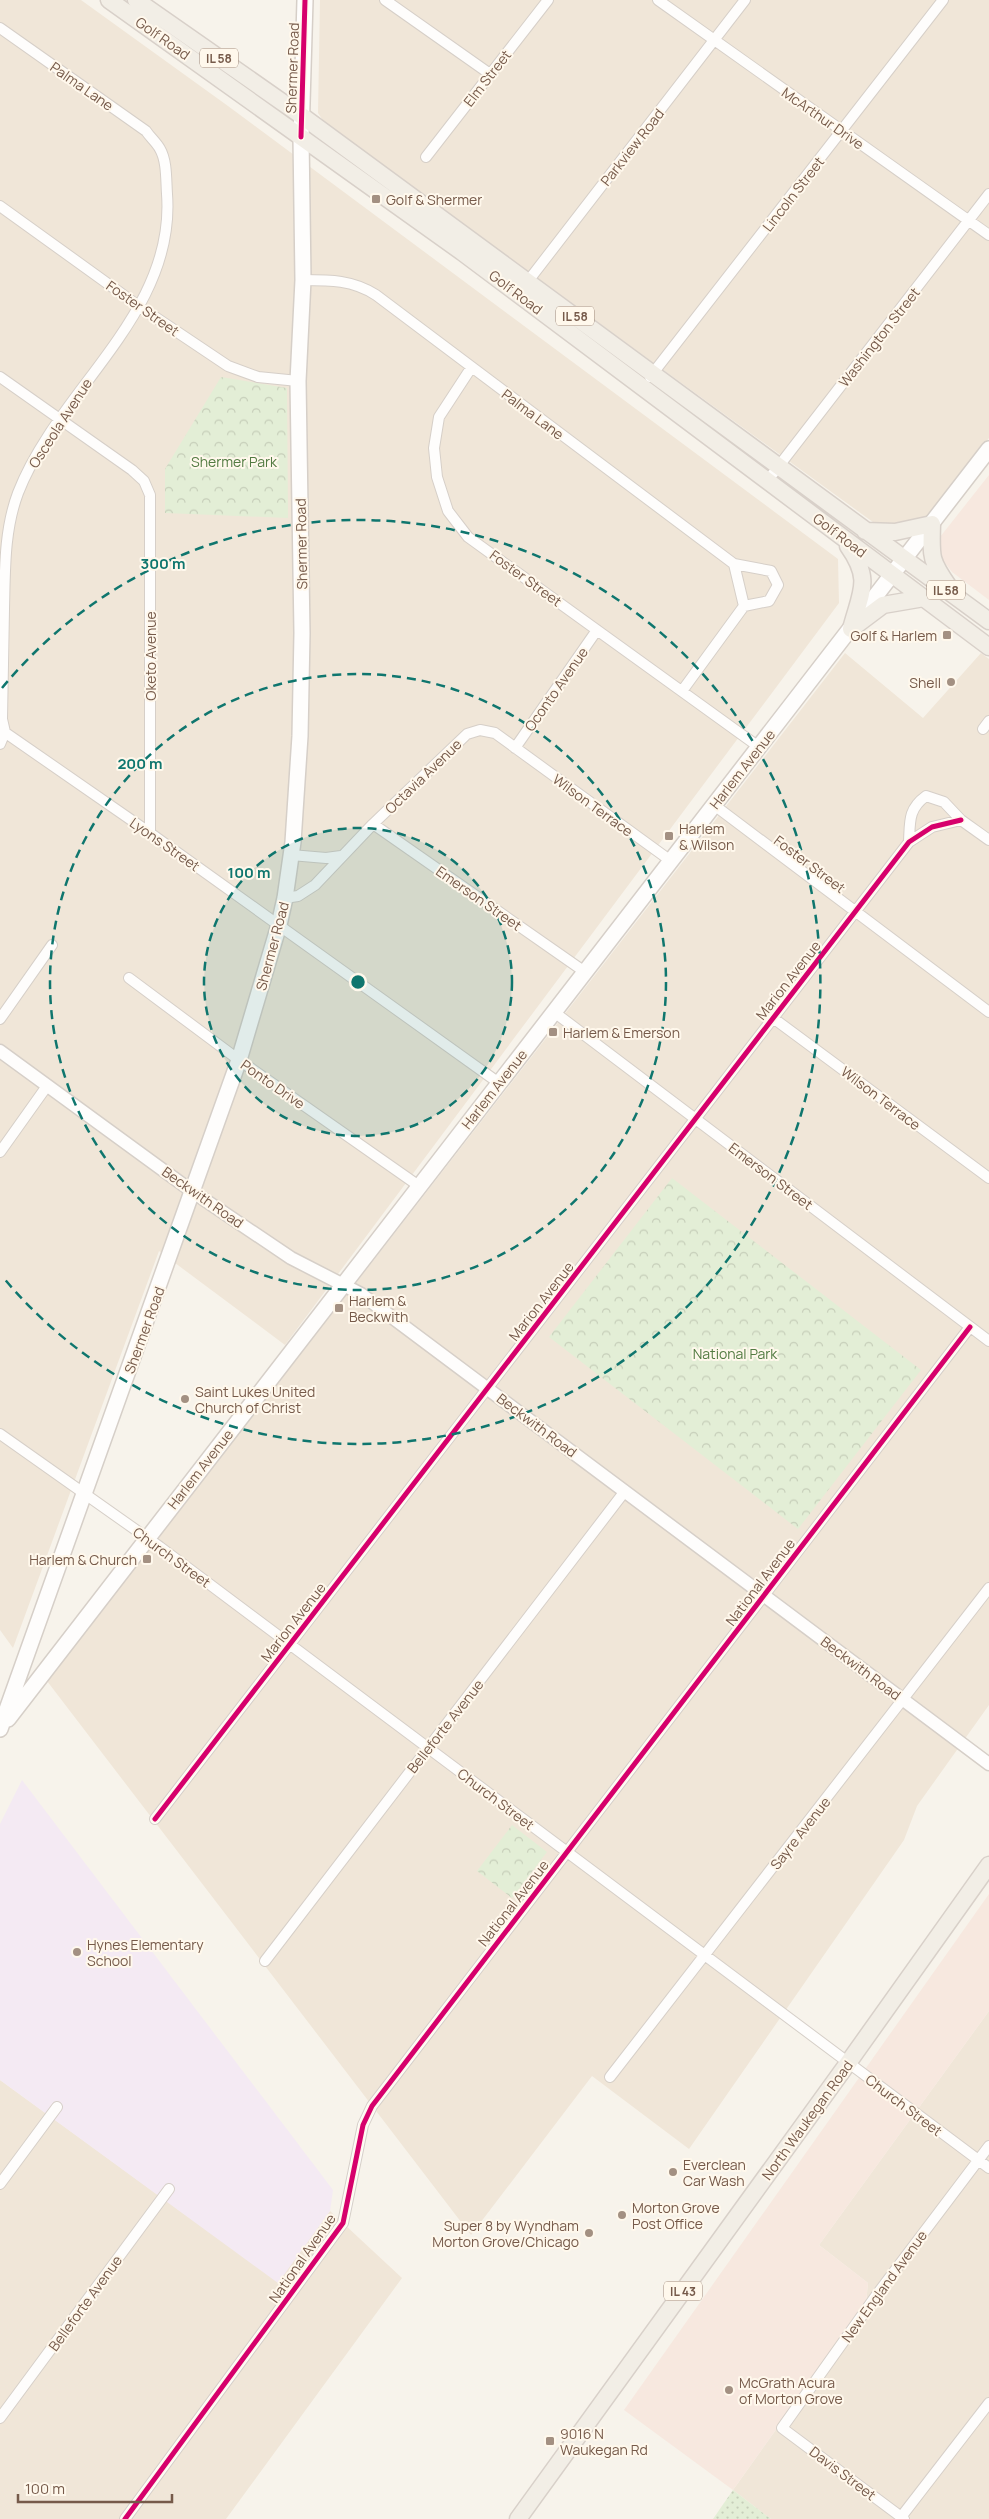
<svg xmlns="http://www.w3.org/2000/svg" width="989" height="2519" font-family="Manrope,sans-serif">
<defs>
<pattern id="grass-dots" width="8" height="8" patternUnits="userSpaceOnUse" patternTransform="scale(1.25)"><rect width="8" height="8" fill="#e3eed6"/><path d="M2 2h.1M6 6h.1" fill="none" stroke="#c6ceb9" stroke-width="1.8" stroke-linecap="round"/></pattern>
<pattern id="park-crowns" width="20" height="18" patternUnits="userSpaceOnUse" patternTransform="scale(1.25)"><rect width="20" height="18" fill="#e3eed6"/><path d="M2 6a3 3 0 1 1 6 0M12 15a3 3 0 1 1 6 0" fill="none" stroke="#c6ceb9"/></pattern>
</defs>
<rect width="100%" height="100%" fill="#f7f3eb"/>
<!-- residential -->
<path fill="#f0e6d8" d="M0 0H81L228 106 838 559 839 603 285 1345 159 1251 13 1648 0 1630Z
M320 0H989V438L925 523 877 525 326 125 318 113Z
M845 653 923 718 981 653 989 659V1705L917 1806 904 1840 689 2149 592 2076 471 2235 47 1681Z
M989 2011V2519H771L733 2490 866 2303 868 2283 819 2245Z
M0 2080 278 2282 330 2211 402 2278 226 2519H0Z"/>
<!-- commercial -->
<path fill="#f7e8df" d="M989 475V600L952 572 938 554 940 537Z
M989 1894V2011L819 2245 868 2283 866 2303 733 2490 624 2410Z"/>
<!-- education -->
<path fill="#f4eaf3" d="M22 1780 333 2190 330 2211 278 2283 0 2080V1824Z"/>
<!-- grass -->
<path fill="url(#grass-dots)" d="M733 2490 771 2519H713Z"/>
<!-- park -->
<path fill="url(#park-crowns)" d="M221 377 287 388 288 518 165 513V469Z
M672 1178 921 1370 798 1529 549 1337Z
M512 1825 547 1852 512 1898 477 1871Z"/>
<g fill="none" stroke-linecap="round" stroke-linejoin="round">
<defs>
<path id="minor" d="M385 0 490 74
M658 0 989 235
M0 28 146 131C150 137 157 143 160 149 167 161 166 180 167 194 176 314 58 389 18 493 4 530 5 571 4 609 3 646 3 683 2 719L5 732 0 744
M426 157 548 0
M0 206 140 307 228 366 258 377 298 381
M303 280C330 280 353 280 376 295L734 564 744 606 682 691
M525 285 745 0
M471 368 439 417 434 448 437 477 448 511 468 537 759 747
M0 377 132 470 144 481 150 495V833
M650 377 943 0
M768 480 989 194
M734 564 771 571 778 585 769 601 744 606
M0 729 150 833 499 1083
M983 729 989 721
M515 748 597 630
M714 805 989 1012
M373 824 585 972
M909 842C910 822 908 809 926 796L944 802 961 820 989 840
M291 855 326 858 341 856
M285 898 298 896 315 885 373 824 467 734 480 730 495 733 671 861
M129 978 239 1060 419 1186
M554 1012 989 1341
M773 1018 989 1178
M0 1019 52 945
M0 1152 47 1086
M0 1434 160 1547 989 2168
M155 1819 909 842 932 827 961 820
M265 1961 625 1491
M610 2077 989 1588
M0 2184 57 2107
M0 2418 169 2189
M901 2517 989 2403
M125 2519 343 2223 363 2125 372 2106 970 1327
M904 2519 782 2428 878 2293 989 2146"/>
<path id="tertiary" d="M0 1051 193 1192 291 1258 361 1294 989 1764"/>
<path id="secondary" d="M8 1719 989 449
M0 1729 239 1060 279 925 285 898 293 842 300 736 302 633 298 381 303 280 301 137 305 0"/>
<path id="primary" d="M109 0 462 252 989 647
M136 0 302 116 989 621
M865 531 895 532 932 524C931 557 930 560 949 587
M848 546C872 580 861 591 851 629
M851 629 883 605 924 598
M518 2519 848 2063 989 1865"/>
</defs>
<!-- minor casing -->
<use href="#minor" stroke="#d6cfc8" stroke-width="12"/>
<!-- tertiary casing -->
<use href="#tertiary" stroke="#d6cfc8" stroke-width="15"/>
<!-- secondary casing -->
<use href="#secondary" stroke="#d6cfc8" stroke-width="18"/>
<!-- primary casing -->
<use href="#primary" stroke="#d8d0c9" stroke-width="19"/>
<!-- minor -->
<use href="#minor" stroke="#fefdfc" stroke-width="10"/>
<!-- tertiary -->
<use href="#tertiary" stroke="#fefdfc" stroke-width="12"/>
<!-- secondary -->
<use href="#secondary" stroke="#fefdfc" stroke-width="15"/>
<!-- primary -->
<use href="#primary" stroke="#f2eee6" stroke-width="16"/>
<defs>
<path id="cycleway" d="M301 137 305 0
M155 1819 909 842 932 827 961 820
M125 2519 343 2223 363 2125 372 2106 970 1327"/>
</defs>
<!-- cycleway casing -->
<use href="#cycleway" stroke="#fff8ec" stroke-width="8"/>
<!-- cycleway -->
<use href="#cycleway" stroke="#d6006c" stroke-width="5"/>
</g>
<!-- distance rings -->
<circle cx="358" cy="982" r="154" fill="#0f766e" fill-opacity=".12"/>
<g fill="none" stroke="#0f766e" stroke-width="2.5" stroke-dasharray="9 6">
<circle cx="358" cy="982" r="154"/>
<circle cx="358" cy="982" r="308"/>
<path d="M2 688A462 462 0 1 1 2 1276"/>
</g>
<!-- markers -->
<g fill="#a39082" stroke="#fff8ec" stroke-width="2">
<rect x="371" y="194" width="10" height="10" rx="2.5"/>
<rect x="942" y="630" width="10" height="10" rx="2.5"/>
<circle cx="951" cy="682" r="5"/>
<rect x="664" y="831" width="10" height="10" rx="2.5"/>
<rect x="548" y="1027" width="10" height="10" rx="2.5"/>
<rect x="334" y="1303" width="10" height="10" rx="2.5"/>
<circle cx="185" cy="1399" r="5"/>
<rect x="142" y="1554" width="10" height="10" rx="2.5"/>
<circle cx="77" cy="1952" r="5"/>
<circle cx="673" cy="2172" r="5"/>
<circle cx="622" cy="2215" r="5"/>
<circle cx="589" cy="2233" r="5"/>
<circle cx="729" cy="2390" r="5"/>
<rect x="545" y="2436" width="10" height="10" rx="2.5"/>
</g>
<g text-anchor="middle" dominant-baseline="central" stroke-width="4" stroke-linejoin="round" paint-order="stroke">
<!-- shield labels -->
<g fill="#fff8ec" stroke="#9f897b" stroke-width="1">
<rect x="200" y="48.5" width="38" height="19" rx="4"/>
<rect x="556" y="306.5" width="38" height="19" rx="4"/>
<rect x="927" y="580.5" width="38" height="19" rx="4"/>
<rect x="664" y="2281.5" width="38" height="19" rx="4"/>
</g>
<g font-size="12" font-weight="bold" fill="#765a4a">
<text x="219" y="58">IL 58</text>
<text x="575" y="316">IL 58</text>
<text x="946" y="590">IL 58</text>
<text x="683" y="2291">IL 43</text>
</g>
<!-- street labels -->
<g font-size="14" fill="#765a4a" stroke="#fff8ec">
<text transform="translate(163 38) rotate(35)">Golf Road</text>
<text transform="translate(292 68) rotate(-88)">Shermer Road</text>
<text transform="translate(487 78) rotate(-52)">Elm Street</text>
<text transform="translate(82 86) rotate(35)">Palma Lane</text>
<text transform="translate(823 118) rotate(35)">McArthur Drive</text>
<text transform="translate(632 147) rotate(-52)">Parkview Road</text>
<text transform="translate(793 194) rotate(-52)">Lincoln Street</text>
<text transform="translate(516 292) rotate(37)">Golf Road</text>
<text transform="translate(143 308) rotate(35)">Foster Street</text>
<text transform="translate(879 337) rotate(-52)">Washington Street</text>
<text transform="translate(533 414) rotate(37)">Palma Lane</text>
<text transform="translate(60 423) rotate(-57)">Osceola Avenue</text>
<text transform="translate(840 535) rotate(37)">Golf Road</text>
<text transform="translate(301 544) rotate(-91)">Shermer Road</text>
<text transform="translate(526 578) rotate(36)">Foster Street</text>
<text transform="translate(150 656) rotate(-90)">Oketo Avenue</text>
<text transform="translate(556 689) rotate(-55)">Oconto Avenue</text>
<text transform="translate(742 769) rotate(-52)">Harlem Avenue</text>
<text transform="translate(423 776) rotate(-44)">Octavia Avenue</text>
<text transform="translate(593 805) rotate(36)">Wilson Terrace</text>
<text transform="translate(165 844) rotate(35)">Lyons Street</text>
<text transform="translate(810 864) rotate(37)">Foster Street</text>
<text transform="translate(479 898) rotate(35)">Emerson Street</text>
<text transform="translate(272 946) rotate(-75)">Shermer Road</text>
<text transform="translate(788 980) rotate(-52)">Marion Avenue</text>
<text transform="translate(273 1084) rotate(35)">Ponto Drive</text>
<text transform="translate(494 1089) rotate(-52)">Harlem Avenue</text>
<text transform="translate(881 1098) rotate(37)">Wilson Terrace</text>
<text transform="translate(771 1176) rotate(37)">Emerson Street</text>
<text transform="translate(203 1197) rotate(35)">Beckwith Road</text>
<text transform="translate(541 1301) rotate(-52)">Marion Avenue</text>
<text transform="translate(144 1330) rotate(-70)">Shermer Road</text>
<text transform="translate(537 1425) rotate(37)">Beckwith Road</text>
<text transform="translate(200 1469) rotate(-52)">Harlem Avenue</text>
<text transform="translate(172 1557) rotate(36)">Church Street</text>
<text transform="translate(760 1582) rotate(-53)">National Avenue</text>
<text transform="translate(293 1622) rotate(-52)">Marion Avenue</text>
<text transform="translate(861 1668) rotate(37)">Beckwith Road</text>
<text transform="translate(445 1726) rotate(-52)">Belleforte Avenue</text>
<text transform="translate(496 1799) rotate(37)">Church Street</text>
<text transform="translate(800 1833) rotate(-52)">Sayre Avenue</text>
<text transform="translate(513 1903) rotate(-52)">National Avenue</text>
<text transform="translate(904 2105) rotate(37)">Church Street</text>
<text transform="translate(807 2120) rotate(-54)">North Waukegan Road</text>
<text transform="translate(302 2258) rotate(-55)">National Avenue</text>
<text transform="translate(884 2286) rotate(-54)">New England Avenue</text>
<text transform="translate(85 2303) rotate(-54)">Belleforte Avenue</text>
<text transform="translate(843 2473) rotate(37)">Davis Street</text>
</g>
<!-- poi labels -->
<g font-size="14" fill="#765a4a" stroke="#fff8ec" text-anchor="start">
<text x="386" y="199">Golf &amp; Shermer</text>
<text x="937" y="635" text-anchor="end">Golf &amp; Harlem</text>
<text x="941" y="682" text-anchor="end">Shell</text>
<text x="679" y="828">Harlem<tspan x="679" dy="16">&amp; Wilson</tspan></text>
<text x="563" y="1032">Harlem &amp; Emerson</text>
<text x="349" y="1300">Harlem &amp;<tspan x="349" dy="16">Beckwith</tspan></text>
<text x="195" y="1391">Saint Lukes United<tspan x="195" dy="16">Church of Christ</tspan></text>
<text x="137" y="1559" text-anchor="end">Harlem &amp; Church</text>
<text x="87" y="1944">Hynes Elementary<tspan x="87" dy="16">School</tspan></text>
<text x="683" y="2164">Everclean<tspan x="683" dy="16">Car Wash</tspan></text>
<text x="632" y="2207">Morton Grove<tspan x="632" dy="16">Post Office</tspan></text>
<text x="579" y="2225" text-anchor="end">Super 8 by Wyndham<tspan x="579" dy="16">Morton Grove/Chicago</tspan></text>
<text x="739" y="2382">McGrath Acura<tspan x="739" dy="16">of Morton Grove</tspan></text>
<text x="560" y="2433">9016 N<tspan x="560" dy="16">Waukegan Rd</tspan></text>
</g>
<!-- park labels -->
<g font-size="14" fill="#537b42" stroke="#fff8ec">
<text x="234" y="461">Shermer Park</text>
<text x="735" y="1353">National Park</text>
</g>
</g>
<circle cx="358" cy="982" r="8" fill="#0f766e" stroke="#fff8ec" stroke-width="2.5"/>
<g font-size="15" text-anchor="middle" font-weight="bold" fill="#0f766e" stroke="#fff8ec" stroke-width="4" stroke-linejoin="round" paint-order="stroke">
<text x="163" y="569">300 m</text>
<text x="140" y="769">200 m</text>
<text x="249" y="878">100 m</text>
</g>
<!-- scale -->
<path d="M18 2494v8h154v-8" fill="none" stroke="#765a4a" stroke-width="2.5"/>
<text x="25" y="2494" font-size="15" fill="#765a4a" stroke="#fff8ec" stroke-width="4" paint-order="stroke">100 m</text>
</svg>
